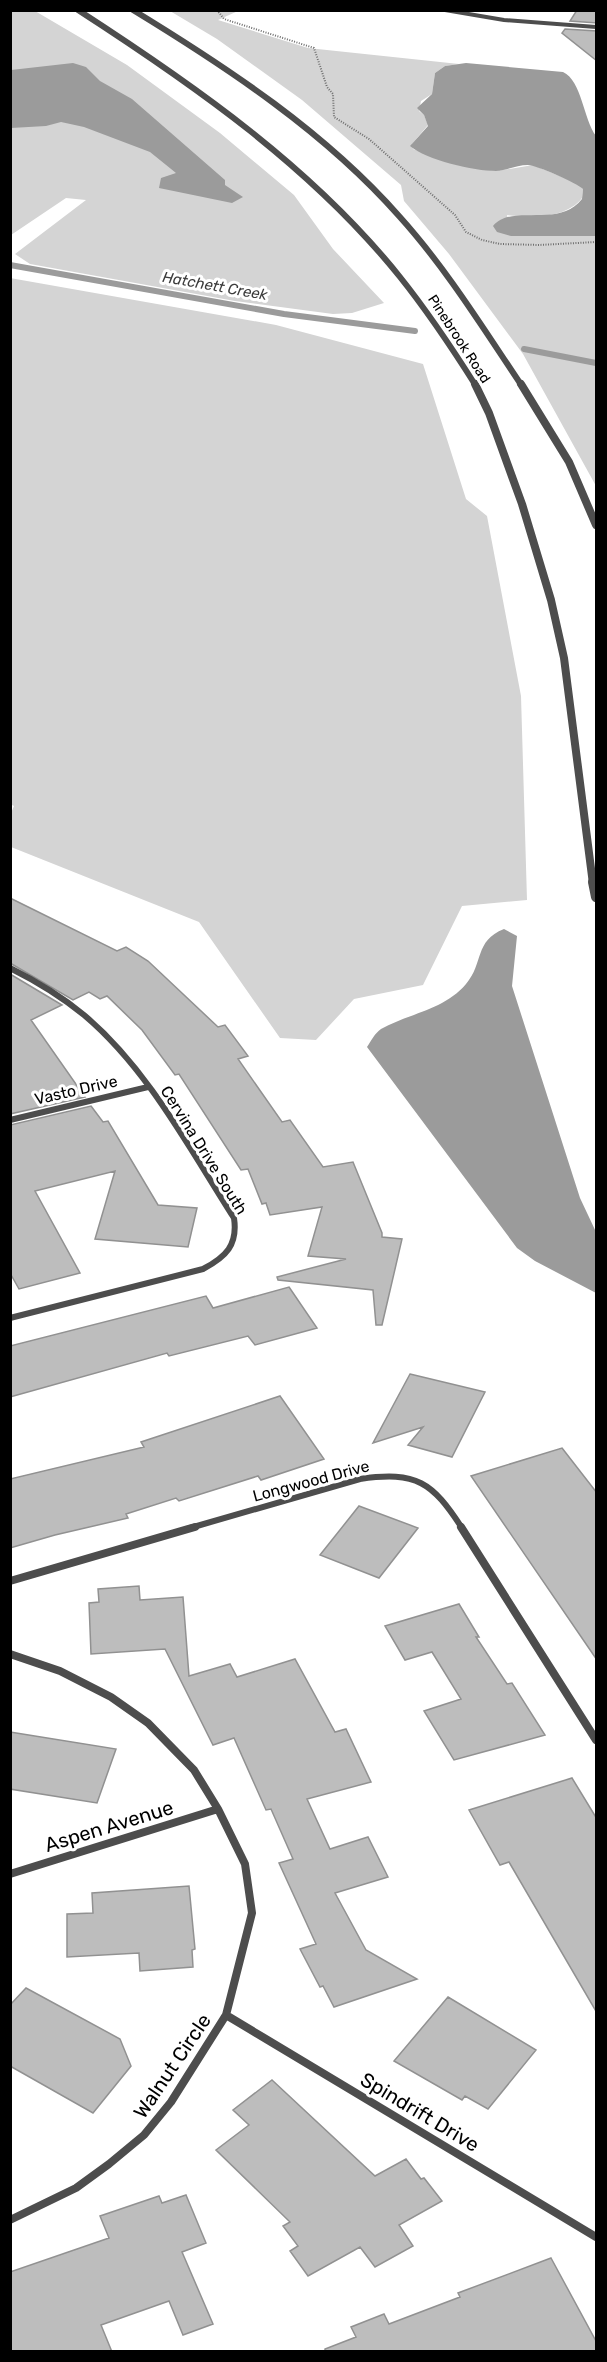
<svg xmlns="http://www.w3.org/2000/svg" width="607" height="2362" font-family="Rubik,sans-serif">
<rect width="100%" height="100%" fill="#fff"/>
<!-- green -->
<path fill="#d4d4d4" d="M11 11H35L127 65 220 133 294 195 333 249 384 303 352 313 333 314 235 301 30 264 15 254 86 200 66 198 11 235Z
M170 11H238L218 20 308 48 459 64 445 66 435 73 432 94 421 101 419 111 424 115 428 125 412 144 413 149 457 164 483 169 497 171 533 165 579 184 583 189 582 198C566 219 530 218 507 215L511 236H596V486L523 354 449 254 404 201 401 185 302 100 217 39Z
M10 278 276 325 423 364 466 499 487 516 521 696 527 900 462 906 423 985 354 999 316 1040 280 1038 199 922 11 847V813L14 806 10 804Z"/>
<!-- water -->
<path fill="#9b9b9b" d="M73 63 86 67 100 81 132 99 225 180V185L243 197 232 203 159 188 161 178 176 173 150 152 84 127 61 122 46 126 11 128V70Z
M466 63 563 72C582 81 583 118 596 136V236H511L497 232 493 226C512 203 559 229 582 199L583 189C577 183 536 165 528 165 517 165 507 170 496 171 474 171 426 160 410 146L428 126 424 115 417 108 432 94 435 73 445 66Z
M504 929 517 936 512 986 580 1198 596 1232V1293L535 1261 517 1248 367 1047C371 1041 375 1033 381 1029 410 1013 444 1010 466 984 484 963 474 941 504 929Z"/>
<g fill="none" stroke-linecap="round" stroke-linejoin="round">
<!-- stream -->
<path stroke="#9b9b9b" stroke-width="6" d="M10 265 284 314 415 331
M524 349 596 363"/>
</g>
<!-- building -->
<path fill="#bdbdbd" stroke="#919191" stroke-width="1.5" d="M577 10H597V23L570 21Z
M565 29 597 31V61L562 33Z
M10 898 117 951 126 947 148 961 218 1027 225 1025 248 1056 238 1059 282 1122 290 1120 323 1167 353 1162 382 1233V1237L402 1239 382 1325H376L373 1290 278 1280 277 1277 346 1259 308 1256 322 1207 270 1215 266 1203 262 1204 248 1169 241 1170 179 1074 175 1075 142 1030 107 996 100 999 89 992 73 1000 10 963Z
M10 974 62 1005 31 1020 85 1097 10 1114Z
M91 1106 103 1122 108 1121 158 1205 197 1208 188 1247 95 1239 115 1171 35 1191 80 1273 19 1289 10 1273V1125Z
M289 1287 317 1328 255 1345 248 1336 169 1356 167 1353 10 1397V1346L206 1296 213 1308Z
M410 1374 485 1392 452 1457 408 1445 423 1427 373 1443Z
M280 1396 324 1459 261 1480 258 1476 179 1501 176 1498 126 1514 128 1518 55 1535 10 1548V1479L144 1447 141 1442Z
M562 1448 597 1493V1660L471 1476Z
M359 1506 418 1528 379 1578 320 1555Z
M139 1586 140 1600 183 1597 189 1676 230 1664 237 1677 295 1659 335 1732 346 1729 371 1782 307 1799 330 1849 368 1837 388 1877 335 1893 366 1950 417 1979 334 2007 323 1986 320 1987 300 1949 316 1944 279 1863 293 1859 271 1809 266 1810 234 1738 213 1745 165 1649 91 1654 89 1603 99 1602 98 1589Z
M459 1604 479 1637H476L507 1684 512 1683 545 1735 454 1760 424 1711 461 1699 432 1652 405 1660 385 1626Z
M10 1732 116 1749 97 1803 10 1789Z
M572 1778 597 1819V2013L509 1862 500 1865 469 1810Z
M189 1886 195 1949 192 1950 193 1967 140 1971 139 1953 67 1957V1914L93 1913 92 1893Z
M26 1988 120 2039 131 2066 93 2113 10 2066V2005Z
M448 1997 536 2050 488 2109 465 2096 462 2100 394 2061Z
M272 2080 375 2176 406 2159 421 2179 424 2178 442 2201 399 2225 413 2246 375 2267 360 2247 308 2276 290 2251 298 2246 283 2226 290 2222 216 2150 249 2125 233 2110Z
M186 2195 206 2243 182 2252 213 2324 183 2335 169 2301 101 2325 112 2352H10V2272L109 2238 100 2216 159 2196 162 2203Z
M551 2258 597 2343V2352H325V2349L356 2337 351 2327 384 2314 389 2324 460 2297 458 2293Z"/>
<g fill="none" stroke-linecap="round" stroke-linejoin="round">
<!-- path -->
<path stroke="#6f6f6f" stroke-width="2" stroke-dasharray="1 1.5" stroke-linecap="butt" d="M217 10 224 19 314 48 327 87 333 94 334 117 369 139 455 215 466 232 482 240 500 244 539 245 596 242"/>
<!-- minor-far2 -->
<path stroke="#4d4d4d" stroke-width="4" d="M445 10 504 20 596 27"/>
<!-- minor-far1 -->
<path stroke="#4d4d4d" stroke-width="6" d="M10 968C36 981 61 996 84 1015 148 1069 189 1148 234 1218 238 1245 226 1257 203 1269L10 1318
M10 1120 148 1087
M190 1528 360 1479C417 1471 432 1482 462 1528"/>
<!-- minor -->
<path stroke="#4d4d4d" stroke-width="8" d="M461 1527 596 1740
M10 1581 195 1527
M10 1654 60 1671 111 1697 148 1723 194 1770 218 1809 245 1864 252 1913 226 2015 171 2102 144 2135 109 2164 76 2188 10 2220
M10 1874 218 1809
M226 2015 596 2237"/>
<!-- tertiary-far2 -->
<path stroke="#4d4d4d" stroke-width="6" d="M78 10C194 85 313 168 400 277 428 312 452 348 476 386
M133 10C228 68 325 132 399 216 446 268 483 328 522 386"/>
<!-- tertiary-far1 -->
<path stroke="#4d4d4d" stroke-width="8" d="M475 384 489 413 522 504 551 600 564 658 593 884
M521 384 569 462 596 525"/>
<!-- tertiary -->
<path stroke="#4d4d4d" stroke-width="10" d="M593 882 596 897"/>
</g>
<g text-anchor="middle" dominant-baseline="central" stroke-width="6" stroke-linejoin="round" paint-order="stroke">
<!-- far-street labels -->
<g font-size="14" fill="#000" stroke="#fff">
<text transform="translate(459 339) rotate(57)">Pinebrook Road</text>
</g>
<!-- far-water labels -->
<g font-size="15" font-style="italic" fill="#3c3c3c" stroke="#fff">
<text transform="translate(215 286) rotate(10)">Hatchett Creek</text>
</g>
<!-- street labels -->
<g font-size="16" fill="#000" stroke="#fff">
<text transform="translate(76 1090) rotate(-13)">Vasto Drive</text>
<text transform="translate(204 1150) rotate(58)">Cervina Drive South</text>
<text transform="translate(311 1481) rotate(-15)">Longwood Drive</text>
</g>
<!-- near-street labels -->
<g font-size="20" fill="#000" stroke="#fff">
<text transform="translate(109 1826) rotate(-17)">Aspen Avenue</text>
<text transform="translate(172 2066) rotate(-56)">Walnut Circle</text>
<text transform="translate(420 2112) rotate(31)">Spindrift Drive</text>
</g>
</g>
<!-- border -->
<rect width="607" height="2362" fill="none" stroke="#000000" stroke-width="24"/>
</svg>
